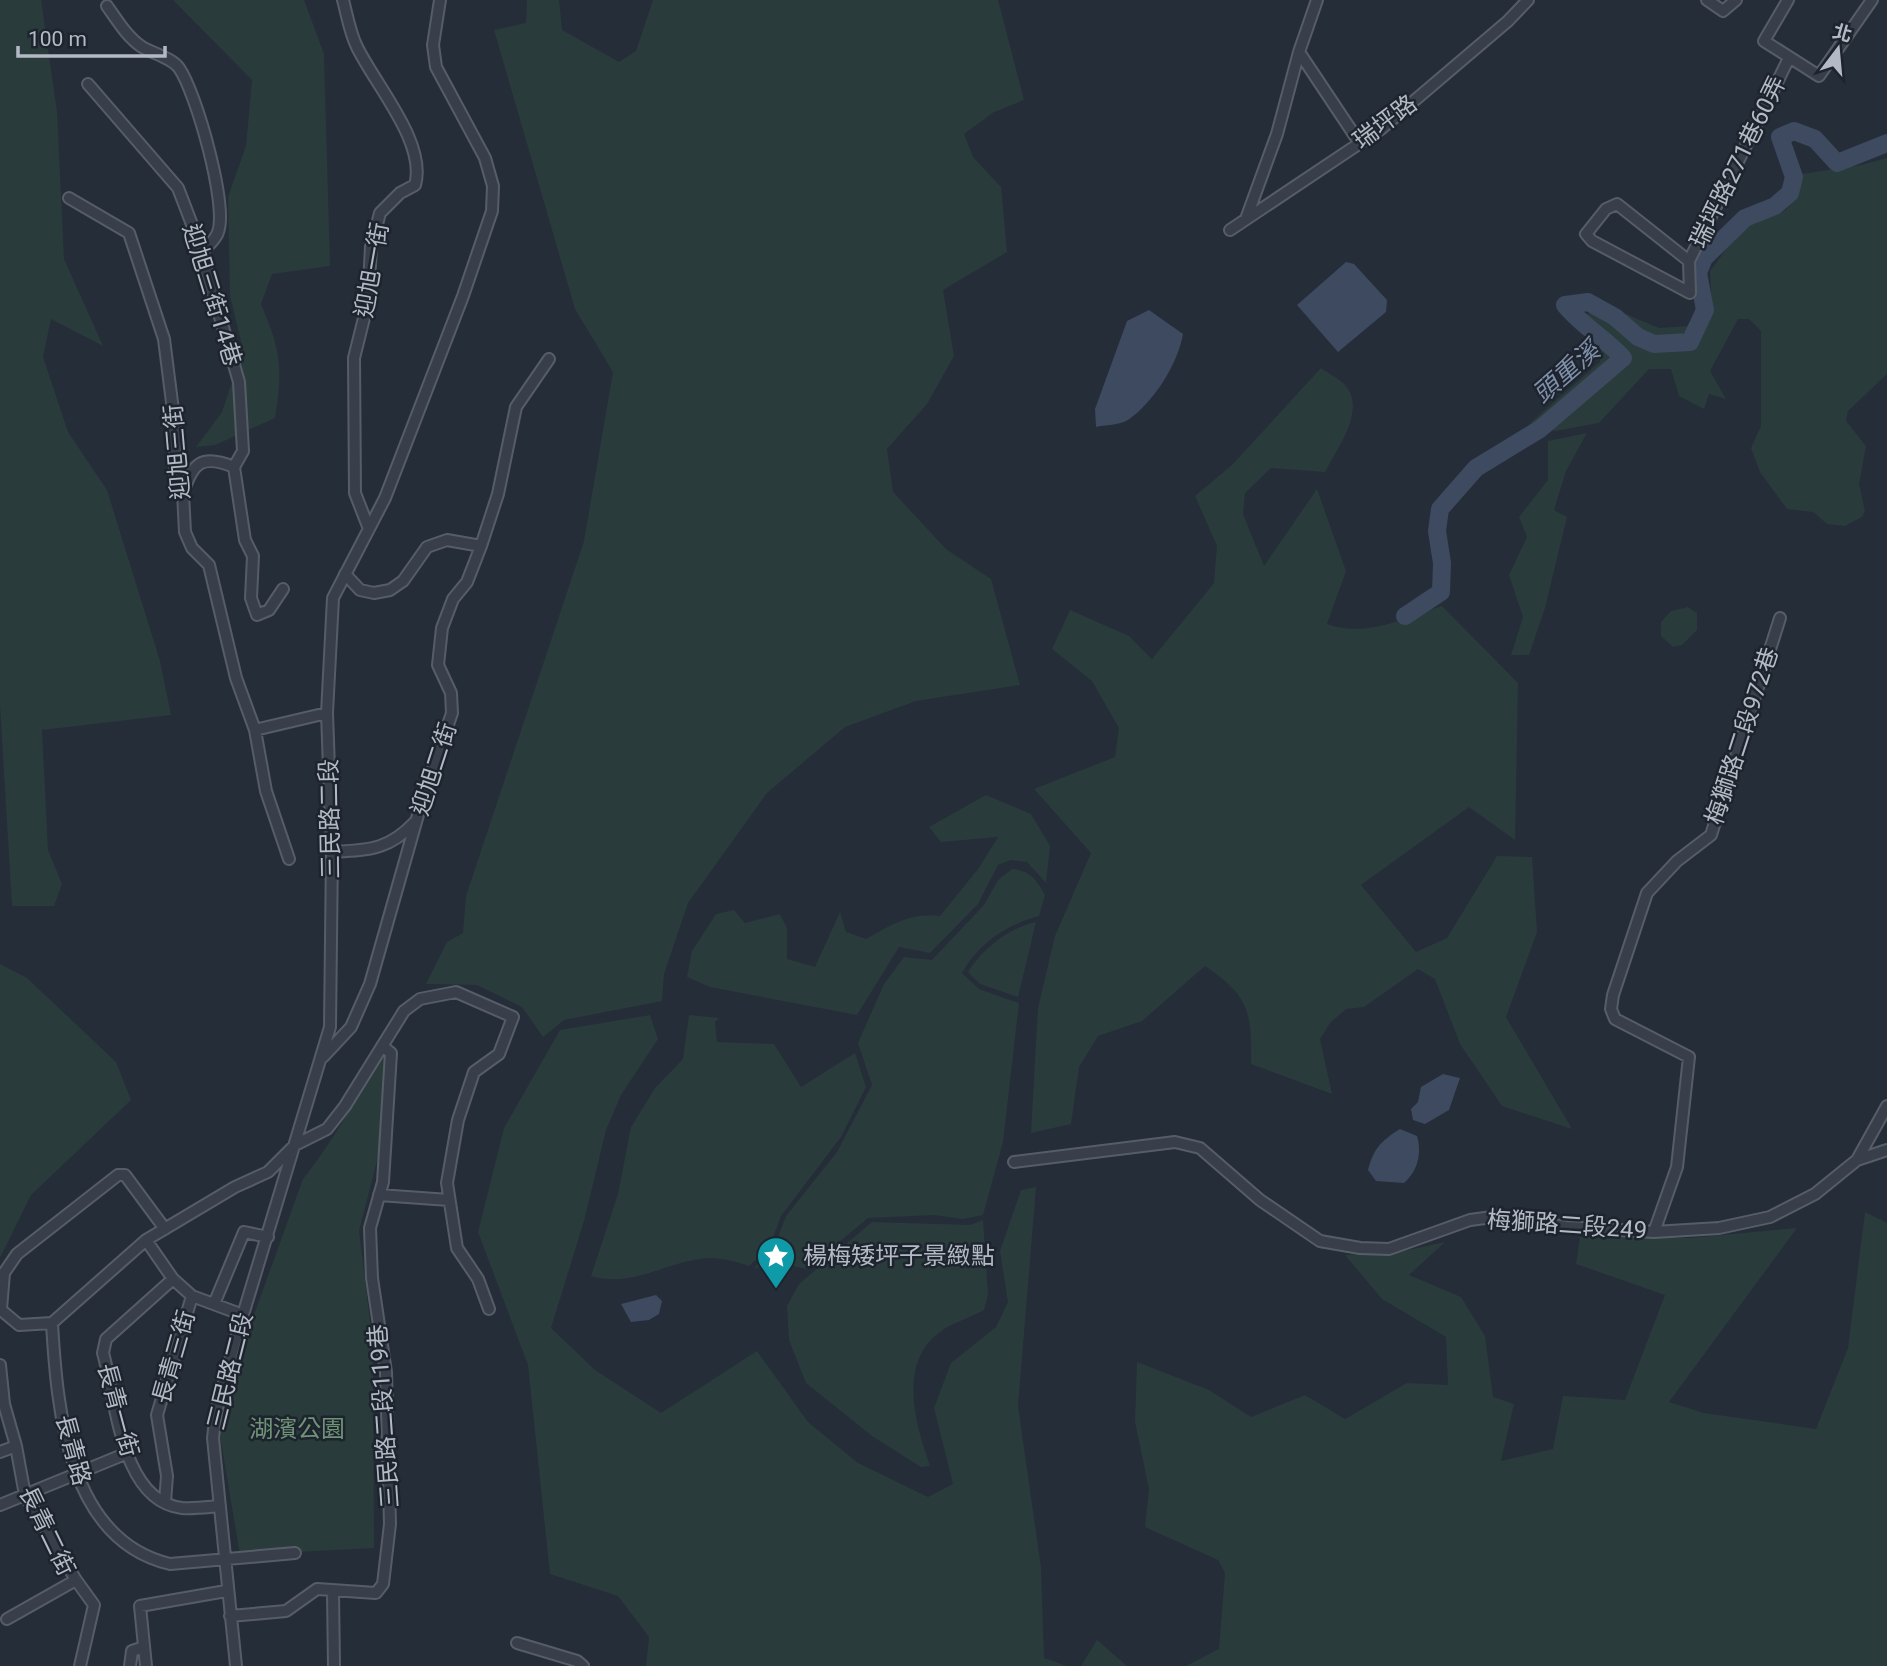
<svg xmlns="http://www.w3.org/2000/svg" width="1887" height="1666" font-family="Roboto,'Noto Sans TC',sans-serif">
<rect width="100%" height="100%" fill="#252d39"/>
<!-- green -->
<path fill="#2a3b3c" d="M0 0H41L57 112 64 259 103 346 51 319 43 357 68 432 107 490 160 661 171 715 42 730 48 850 62 884 54 906H12L0 705Z
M173 0H304L324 54 330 266 272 274 261 304C281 352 283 366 275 418L215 445 196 447 222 412 243 349 230 296 228 197 246 146 252 80Z
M527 0H559L562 30 619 62 636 51 653 0H998L1024 100 994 112 964 134 973 157 1001 187 1007 252 943 290 954 356 927 404 887 449 893 492 946 549 991 579 1020 685 916 701 845 727 767 793 688 903 664 974 662 1001 564 1020 543 1037 522 1007 477 985 426 984 447 942 463 933 466 896 584 541 613 372 575 309 494 30 526 23Z
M1887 158V374L1848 411 1846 421 1866 446 1859 484 1865 511 1862 517 1845 526 1827 524 1813 512 1787 509 1760 472 1751 448 1761 426V331L1749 319H1738L1710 371 1726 399 1709 394 1704 409 1679 396 1671 369H1649L1599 423 1555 431 1530 423 1600 362 1601 351 1583 314 1621 312 1659 328 1706 325 1712 306 1710 271C1720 259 1730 241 1742 231 1773 206 1790 229 1802 174L1861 165Z
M1321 368C1328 373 1338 378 1344 384 1368 408 1337 449 1325 472L1271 468 1245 493 1243 514 1264 566 1317 489 1346 571 1327 624C1366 638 1405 618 1442 606L1518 683 1515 840 1469 807 1361 885 1416 952 1447 938 1497 856 1532 857 1537 932 1506 1017 1572 1129 1502 1106 1460 1044 1435 979 1418 969 1364 1007 1346 1009 1330 1023 1320 1039 1332 1094 1251 1064C1252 1011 1249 996 1205 966L1142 1021 1098 1036 1079 1067 1071 1124 1031 1133 1038 1008 1055 936 1091 853 1034 789 1115 757 1119 728 1092 681 1052 649 1070 610 1129 636 1152 659 1214 583 1217 546 1195 496 1232 465Z
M1587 433 1566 471 1554 510 1567 517 1545 608 1529 655H1511L1523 617 1509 575 1527 537 1519 517 1548 480V441Z
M1688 607 1697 613V630L1682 645 1673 647 1661 636V622L1671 611Z
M986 795 1031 814 1050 846 1046 883 1027 862 1011 860 998 865 978 904 930 953 899 947 857 1015 710 987 687 977 692 951 716 914 734 910 745 923 780 914 787 928V959L815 967 840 912 846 932 866 939C891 925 911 912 940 916L978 869 998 837 941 842 929 827Z
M1012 869C1030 870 1037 880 1045 895L1039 916C1006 925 979 943 962 973L979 989 1019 1003 1003 1142 983 1215 963 1219 934 1215 868 1218 807 1269 783 1264 754 1268 774 1248 786 1216 837 1152 872 1085 858 1043 884 984 904 957 932 960 984 905 998 880Z
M1036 922 1018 997 980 984 968 972C983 948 1009 928 1036 922Z
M0 964 27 978 116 1062 131 1100 31 1195 0 1258Z
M650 1015 658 1039 621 1095 606 1130 584 1221 551 1328 595 1370 661 1413 757 1351 808 1422 858 1463 928 1497 953 1484 934 1408 951 1363 996 1327 1008 1302 1000 1251 1021 1190 1036 1187 1018 1406 1041 1567 1044 1658 1067 1666H646L649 1637 618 1596 550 1574 528 1365 478 1232 504 1128 560 1030Z
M689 1015 719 1018 715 1022 717 1042 774 1044 801 1087 855 1053 866 1087 841 1137 781 1216 770 1246 749 1266C737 1262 723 1258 711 1258 670 1259 634 1289 591 1276L618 1194 631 1127 655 1088 683 1059Z
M386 1052 378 1157 359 1231 373 1345 374 1548 240 1555 217 1417 303 1179C335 1140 357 1094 386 1052Z
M1865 1212 1887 1223V1666H1186L1219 1649 1225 1573 1218 1560 1145 1527 1149 1489 1135 1422 1137 1362 1209 1390 1251 1417 1305 1395 1345 1419 1407 1383 1448 1385 1446 1337 1382 1299 1345 1255 1394 1253 1445 1242 1409 1275 1461 1297 1485 1336 1493 1397 1514 1404 1501 1461 1553 1449 1563 1396 1625 1400 1665 1295 1576 1264 1580 1237 1691 1238 1797 1228 1669 1402 1704 1413 1816 1429 1848 1348Z
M983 1220 988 1295 984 1310C971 1317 956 1322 944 1329 896 1360 915 1423 930 1466L921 1467 872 1436 806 1383 789 1340 787 1306 799 1284 872 1222 970 1225Z
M1097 1640 1127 1666H1081Z"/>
<!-- water -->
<path fill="#3d4a60" d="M1346 262 1354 264 1387 300 1386 312 1338 352 1297 305Z
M1149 310 1183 334C1178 364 1153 403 1128 420 1119 425 1105 425 1096 427L1095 409 1127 321Z
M1443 1074 1460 1078 1449 1110 1425 1124 1413 1120 1411 1109 1418 1102 1421 1087Z
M1400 1129 1417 1136C1422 1153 1418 1171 1404 1183L1376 1181 1368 1170C1374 1148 1381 1141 1400 1129Z
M656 1295 662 1301 659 1314 649 1320 631 1322 621 1304Z"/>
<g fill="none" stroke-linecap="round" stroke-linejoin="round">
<!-- river -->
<path stroke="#3d4a60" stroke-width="18" d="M1405 616 1441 592 1442 563 1437 531 1440 509 1476 468 1540 429 1623 358C1605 338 1582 326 1565 305L1588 302 1615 317 1638 337 1654 344 1690 342 1705 310 1698 273 1704 258 1745 218 1775 206 1790 193 1794 177 1780 137 1794 131 1815 139 1837 163 1887 143"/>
<defs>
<path id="street" d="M343 0C347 15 350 33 357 47 376 86 427 143 415 185L400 193 380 213 371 247 368 302 354 358 355 493 369 529
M1317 0 1299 52 1359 142
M1707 0 1723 11 1736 0
M1788 0 1764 41 1819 76 1872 0
M107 6C117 20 127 37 142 47 152 53 172 58 179 68 196 92 228 205 218 232 216 240 206 247 201 253
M88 84 178 188 196 235 239 382 243 451 234 467C202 454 193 462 183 493
M69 198 129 233 164 339 175 426V474L183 493 185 532 192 548 209 565 236 678 255 730 327 713
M1246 219 1277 134 1299 52
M1230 230 1381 129 1508 21 1528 0
M1689 261 1690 293 1592 241 1586 234 1606 209 1617 204 1689 261 1789 58
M234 467 245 540 253 556 251 598 257 615 269 610 283 589
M345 574 360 590 374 593 390 590 403 581 427 547 447 540 481 546
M255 730 266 791 289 859
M332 852C369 850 389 850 415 822
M323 1057 351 1027 370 984 422 801 452 713 451 693 438 665 442 628 453 599 467 582 481 546 498 494 516 407 549 359
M1857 1160 1887 1106
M1014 1162 1175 1142 1200 1148 1260 1200 1320 1241 1360 1248 1389 1249 1470 1220 1500 1216 1566 1227 1654 1232 1719 1228 1770 1217 1815 1194 1857 1160 1887 1150
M379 1195 449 1200
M1654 1232 1677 1167 1689 1057 1615 1019 1611 1009 1613 995 1647 893 1677 861 1711 835 1780 618
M146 1240 173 1279 192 1296 243 1315
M173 1279 106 1339 103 1353C116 1398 120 1501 182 1508 194 1509 208 1507 220 1506
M214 1304 244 1232 268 1237
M0 1309 19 1325 52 1323 146 1240 235 1187 268 1172 295 1145 327 1129 345 1106 404 1011 420 999 456 992 513 1017 499 1054 474 1072 458 1120 447 1183 457 1248 478 1279 489 1309
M1 1309 4 1273 17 1254 118 1175H125L165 1229
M52 1323C57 1410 68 1540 170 1564L295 1553
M0 1365 4 1404 16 1446 25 1495 76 1580 7 1619
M0 1452 16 1446
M165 1502 167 1476 157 1415 192 1296
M0 1505 125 1454
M76 1580 94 1605 80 1666
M333 1592 334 1666
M230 1616 286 1611 317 1589 376 1593 383 1584 390 1524 386 1372 372 1278 370 1228 383 1182 391 1053 382 1046
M517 1643 577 1661 583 1666
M130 1666 132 1651 144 1647
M146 1666 140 1606 226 1591
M236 1666 213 1438 216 1412 236 1338 330 1027 332 852 327 713 333 598 385 498 463 296 492 211 493 186 485 158 436 67 433 45 440 0"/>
</defs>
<!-- street casing -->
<use href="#street" stroke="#575d67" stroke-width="14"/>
<!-- street -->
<use href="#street" stroke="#393f4a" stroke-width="10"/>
</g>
<!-- icons -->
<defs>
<symbol id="sight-pin" viewBox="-11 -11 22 30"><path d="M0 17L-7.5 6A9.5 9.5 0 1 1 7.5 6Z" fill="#0f9aa8" stroke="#1e242e"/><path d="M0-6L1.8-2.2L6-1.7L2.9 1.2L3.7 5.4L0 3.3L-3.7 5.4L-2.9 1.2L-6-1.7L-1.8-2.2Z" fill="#fff"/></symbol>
</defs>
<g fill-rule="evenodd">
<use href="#sight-pin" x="754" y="1234" width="44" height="60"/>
</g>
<g text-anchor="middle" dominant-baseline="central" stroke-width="5" stroke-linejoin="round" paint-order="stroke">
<!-- street labels -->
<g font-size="24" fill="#b4bac5" stroke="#1e242e">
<text transform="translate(1385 122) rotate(-37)">瑞坪路</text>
<text transform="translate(1738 162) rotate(-64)">瑞坪路271巷60弄</text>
<text transform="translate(372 270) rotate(-80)">迎旭一街</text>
<text transform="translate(212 295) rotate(73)">迎旭三街14巷</text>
<text transform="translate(177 452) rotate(-95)">迎旭三街</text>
<text transform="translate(1742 736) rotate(-72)">梅獅路二段972巷</text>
<text transform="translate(434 769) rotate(-72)">迎旭二街</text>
<text transform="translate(330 819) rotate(-91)">三民路二段</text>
<text transform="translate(1567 1225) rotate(4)">梅獅路二段249</text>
<text transform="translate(174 1357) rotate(-74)">長青三街</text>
<text transform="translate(230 1371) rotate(-76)">三民路二段</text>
<text transform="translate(118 1410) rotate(75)">長青一街</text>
<text transform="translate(384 1416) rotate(-94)">三民路二段119巷</text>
<text transform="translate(73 1450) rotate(75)">長青路</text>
<text transform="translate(47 1531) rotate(64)">長青二街</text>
</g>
<!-- poi labels -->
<g font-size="24" fill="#b4bac5" stroke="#1e242e" text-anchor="start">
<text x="803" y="1256">楊梅矮坪子景緻點</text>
</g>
<!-- park labels -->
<g font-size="24" fill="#6e9377" stroke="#1e242e">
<text x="297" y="1429">湖濱公園</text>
</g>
<!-- water labels -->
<g font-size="26" font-style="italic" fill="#7f90aa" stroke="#1e242e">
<text transform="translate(1566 372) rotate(-41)">頭重溪</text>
</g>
</g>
<!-- north arrow -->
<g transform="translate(1838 49) rotate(16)" stroke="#1e242e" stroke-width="5" paint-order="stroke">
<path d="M0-5L12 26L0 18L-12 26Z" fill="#b4bac5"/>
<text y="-10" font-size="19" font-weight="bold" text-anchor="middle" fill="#b4bac5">北</text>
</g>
<!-- scale -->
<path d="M18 46v10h147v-10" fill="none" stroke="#b4bac5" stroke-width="3.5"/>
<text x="28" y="46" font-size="21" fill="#b4bac5" stroke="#1e242e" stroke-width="5" paint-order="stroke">100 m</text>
</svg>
